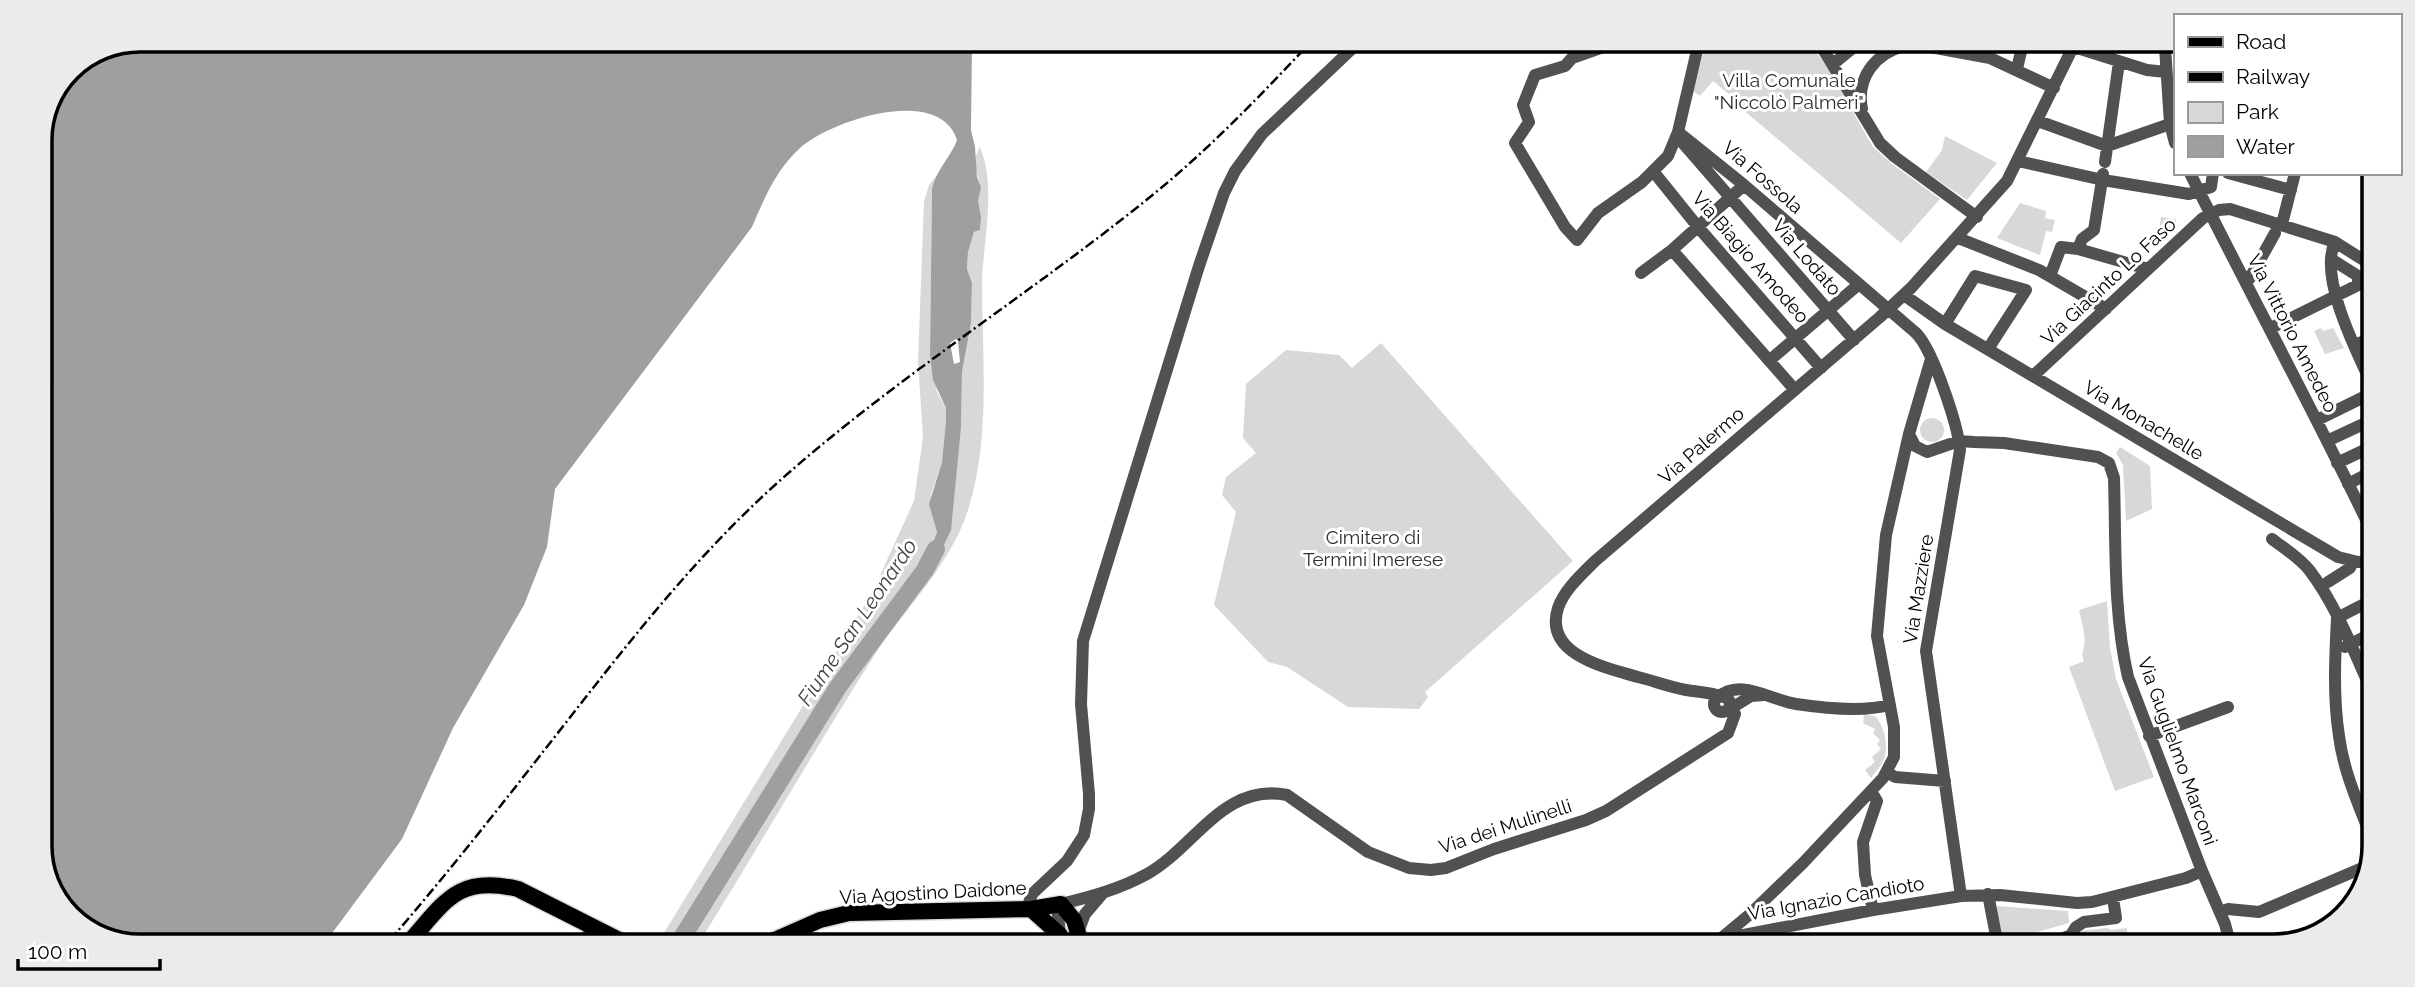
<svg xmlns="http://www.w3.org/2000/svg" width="2415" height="987" font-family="Raleway,sans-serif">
<rect width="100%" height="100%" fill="#fff"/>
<!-- green -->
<path fill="#d8d8d8" d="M1705 46H1812L1829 70 1873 147 1892 164 1940 199 1901 243 1729 98 1731 96 1713 81 1700 96 1693 91Z
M1945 136 1997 163 1967 200 1926 172 1942 150Z
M980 147C997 189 983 239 982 283 982 358 991 438 968 510 950 566 905 608 874 656 814 750 759 847 700 941H659L872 593 914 501 923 437 918 362 924 201 929 185 936 176 932 190 930 355 937 392 946 408V420L942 462 931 494 937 531 926 560 935 564 950 530 961 428 962 372 971 323 972 283 967 269 968 252 974 232 980 230C981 220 978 212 978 202 978 196 981 191 980 185 977 169 971 163 980 147Z
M2020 203 2046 211 2045 218 2055 220 2052 232 2046 231 2040 255 1997 238Z
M2161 217 2176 219V231L2159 230Z
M2321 328 2323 331 2333 328 2344 348 2325 354 2314 331Z
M1381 343 1573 561 1425 692 1428 697 1419 709 1348 707 1287 667 1268 662 1214 605 1236 512 1222 495 1226 477 1256 453 1243 438 1246 384 1286 350 1339 355 1352 368Z
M1920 430a12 12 0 1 1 24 0a12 12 0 1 1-24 0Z
M2120 447 2150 466 2152 509 2126 521 2123 465 2116 453Z
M2107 601 2110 648 2116 679 2154 777 2115 791 2069 667 2084 661 2082 654C2088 640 2082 624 2079 610Z
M1864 714 1875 716C1884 725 1889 746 1884 759 1881 767 1875 772 1871 778L1865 770 1875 762 1872 757 1881 749 1877 744 1880 740 1873 733 1875 729 1863 723Z
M1996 906 2068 911 2069 923 2030 934 2003 937 2000 936Z
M2107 928 2111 930 2127 928 2128 946H2080L2078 931Z"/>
<!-- water -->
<path fill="#9f9f9f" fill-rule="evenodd" d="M141 40 972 43 971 130 975 147 977 177 981 187 978 201 981 217 980 230 974 232 968 252 967 269 972 283 971 323 962 372 961 428 951 530 935 564 925 570 926 560 937 532 929 504 942 462 946 420V408L933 380 930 355 932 190C935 171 951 157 957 140 939 84 829 121 799 149 776 170 764 199 752 227L555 489 547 547 524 605 453 728 402 839 327 940 103 939 61 907 40 853V135L70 69ZM956 339 958 341 960 362 954 364 950 343Z"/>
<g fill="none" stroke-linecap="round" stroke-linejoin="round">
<!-- river -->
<path stroke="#9f9f9f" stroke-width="18" d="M680 941 838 687 925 570 936 549"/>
<defs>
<path id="major" d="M1031 909 1060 935 1063 943
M411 940C446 900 459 875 518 889L621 941
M770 942 820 920 849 913 1031 909 1061 904 1074 920 1081 943"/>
</defs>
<!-- major casing -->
<use href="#major" stroke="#dbdbdb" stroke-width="19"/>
<!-- minor -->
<path stroke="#515151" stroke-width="12" d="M1609 45 1572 58 1565 66 1535 75 1523 105 1529 122 1515 143 1565 227 1577 240 1598 213 1642 182 1668 156 1678 132 1698 46
M1821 46 1880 143 1895 157 1977 217
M1925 46 1990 58 2054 88
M2074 47 2147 70 2166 72
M2165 47 2170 124 2175 143
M1833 64 1855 46
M2017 69 2022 47
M1862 109C1856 78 1875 53 1905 46
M2038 121 2107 146 2170 124
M1678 132 1744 185 1916 333C1933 350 1958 425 1960 450L1926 651 1961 896
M1682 142 1854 340
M2018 161 2103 180 2189 194 2211 187 2213 173
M2105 162 2119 62
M1653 171 1698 227 1821 368
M2190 173C2249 292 2313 409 2371 530
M2228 173 2291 190
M2282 224 2295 173
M1958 238 2039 270 2106 309
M2335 242C2318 277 2357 352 2372 385
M2078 249 2148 269
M1672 250 1795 390
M1641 273 1672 250 1744 185
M2050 276 2061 247 2078 249 2082 239 2094 230 2103 174
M2245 281 2250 278 2275 233
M1904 295 1945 324 2338 557 2358 562 2370 561
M1945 324 1975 276 2026 290 1988 349
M2271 328 2358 285V276L2331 259
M2354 345 2373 338
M1770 360 1858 285
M2033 376 2203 218 2219 210 2230 209 2335 242 2373 266
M2317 420 2372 393
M1909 434 1915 446 1927 452 1959 441 1974 442 2004 443 2098 457 2109 463 2114 478C2116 544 2113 612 2128 677L2202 871 2225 924 2231 947
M2327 441 2372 420
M2337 463 2371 447
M2348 484 2371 472
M2272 539C2285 549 2300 558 2310 571 2335 604 2352 647 2369 685
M2328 582 2350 568 2353 561
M2337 618C2335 658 2333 697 2339 736 2343 768 2356 799 2368 829
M2337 618 2370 601
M2345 647 2370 634
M1714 704a8 8 0 1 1 16 0a8 8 0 1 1-16 0Z
M1723 697C1711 692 1698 692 1686 690 1670 687 1654 681 1638 677 1607 668 1543 655 1558 608 1564 590 1582 574 1595 561L1880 317 1911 288 2007 181 2073 47
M1717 698C1740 677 1770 700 1796 704 1823 708 1864 712 1889 705
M1727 711 1751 696 1764 695
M2149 736 2228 707
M1887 772 1895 777 1945 781
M1871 791 1877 801 1863 842 1865 875 1873 910
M1988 894 1997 941 2003 946 2061 939 2071 935 2076 927 2084 922 2116 918 2113 898
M1031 909 1029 903 1032 894 1067 861 1084 835 1089 809V794L1081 704 1083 641 1199 266 1224 193 1235 171 1262 134 1357 44
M2220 912 2228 909 2259 912 2367 866
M1078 932 1085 914 1102 894
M1060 935 1058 915 1061 904C1090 897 1120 889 1147 874 1194 848 1224 782 1287 795L1368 852 1409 868 1431 870 1446 868 1494 849 1586 820 1606 811 1728 733 1735 714 1729 701
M1723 939 1873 910 1961 896 2000 895 2077 903 2092 902 2186 878 2202 871
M585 941 593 926
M1713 945 1749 915 1803 863 1883 778 1894 757V727L1877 636 1886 535 1909 434 1931 359"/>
<!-- major -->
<use href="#major" stroke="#000" stroke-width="16"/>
<!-- rail -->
<path stroke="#000" stroke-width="2.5" stroke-dasharray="10 3.5 2 3.5" stroke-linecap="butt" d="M390 940C448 873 503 803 557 734 625 647 693 559 775 485 894 378 1031 294 1155 193 1210 148 1260 96 1309 44"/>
</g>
<g text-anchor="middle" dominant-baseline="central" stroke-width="6" stroke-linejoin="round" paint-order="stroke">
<!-- park labels -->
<g font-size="19" fill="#2f2f2f" stroke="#fff">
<text x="1789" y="80">Villa Comunale<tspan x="1789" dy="22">"Niccolò Palmeri"</tspan></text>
<text x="1373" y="537">Cimitero di<tspan x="1373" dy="22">Termini Imerese</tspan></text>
</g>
<!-- street labels -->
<g font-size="19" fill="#000" stroke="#fff">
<text transform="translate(1763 177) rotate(41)">Via Fossola</text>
<text transform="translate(1751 257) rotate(49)">Via Biagio Amodeo</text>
<text transform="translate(1807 257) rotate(49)">Via Lodato</text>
<text transform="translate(2108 281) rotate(-43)">Via Giacinto Lo Faso</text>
<text transform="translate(2293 333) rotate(63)">Via Vittorio Amedeo</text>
<text transform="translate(2144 420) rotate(31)">Via Monachelle</text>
<text transform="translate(1701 445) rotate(-41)">Via Palermo</text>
<text transform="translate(1918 589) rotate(-81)">Via Mazziere</text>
<text transform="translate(2178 751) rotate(70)">Via Guglielmo Marconi</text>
<text transform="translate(1505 826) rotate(-18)">Via dei Mulinelli</text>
<text transform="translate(933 892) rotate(-3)">Via Agostino Daidone</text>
<text transform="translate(1836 898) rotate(-10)">Via Ignazio Candioto</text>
</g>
<!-- water labels -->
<g font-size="21" font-style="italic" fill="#404040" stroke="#fff">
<text transform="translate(857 622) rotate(-56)">Fiume San Leonardo</text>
</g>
</g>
<!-- crop -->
<path d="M0 0H2415V987H0ZM140 52H2274A88 88 0 0 1 2362 140V846A88 88 0 0 1 2274 934H140A88 88 0 0 1 52 846V140A88 88 0 0 1 140 52Z" fill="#ebebeb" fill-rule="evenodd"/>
<path fill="none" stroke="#000" stroke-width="3.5" d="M140 52H2274A88 88 0 0 1 2362 140V846A88 88 0 0 1 2274 934H140A88 88 0 0 1 52 846V140A88 88 0 0 1 140 52Z"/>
<!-- legend -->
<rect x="2174" y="14" width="228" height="161" fill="#ffffff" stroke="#999999" stroke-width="2"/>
<rect x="2188" y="37" width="35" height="10" fill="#000000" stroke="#999999" stroke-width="2"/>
<text x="2236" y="49" font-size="21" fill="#000000">Road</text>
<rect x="2188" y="72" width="35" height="10" fill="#000000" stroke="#999999" stroke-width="2"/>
<text x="2236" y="84" font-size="21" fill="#000000">Railway</text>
<rect x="2188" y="102" width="35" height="21" fill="#d8d8d8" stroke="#999999" stroke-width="2"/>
<text x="2236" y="119" font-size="21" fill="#000000">Park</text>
<rect x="2188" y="136" width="35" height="21" fill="#9f9f9f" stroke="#999999" stroke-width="2"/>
<text x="2236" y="154" font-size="21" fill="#000000">Water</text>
<!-- scale -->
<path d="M18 959v10h142v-10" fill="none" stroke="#000000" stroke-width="3.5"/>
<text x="28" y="959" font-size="21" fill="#000000" stroke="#ffffff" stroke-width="5" paint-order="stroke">100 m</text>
</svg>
